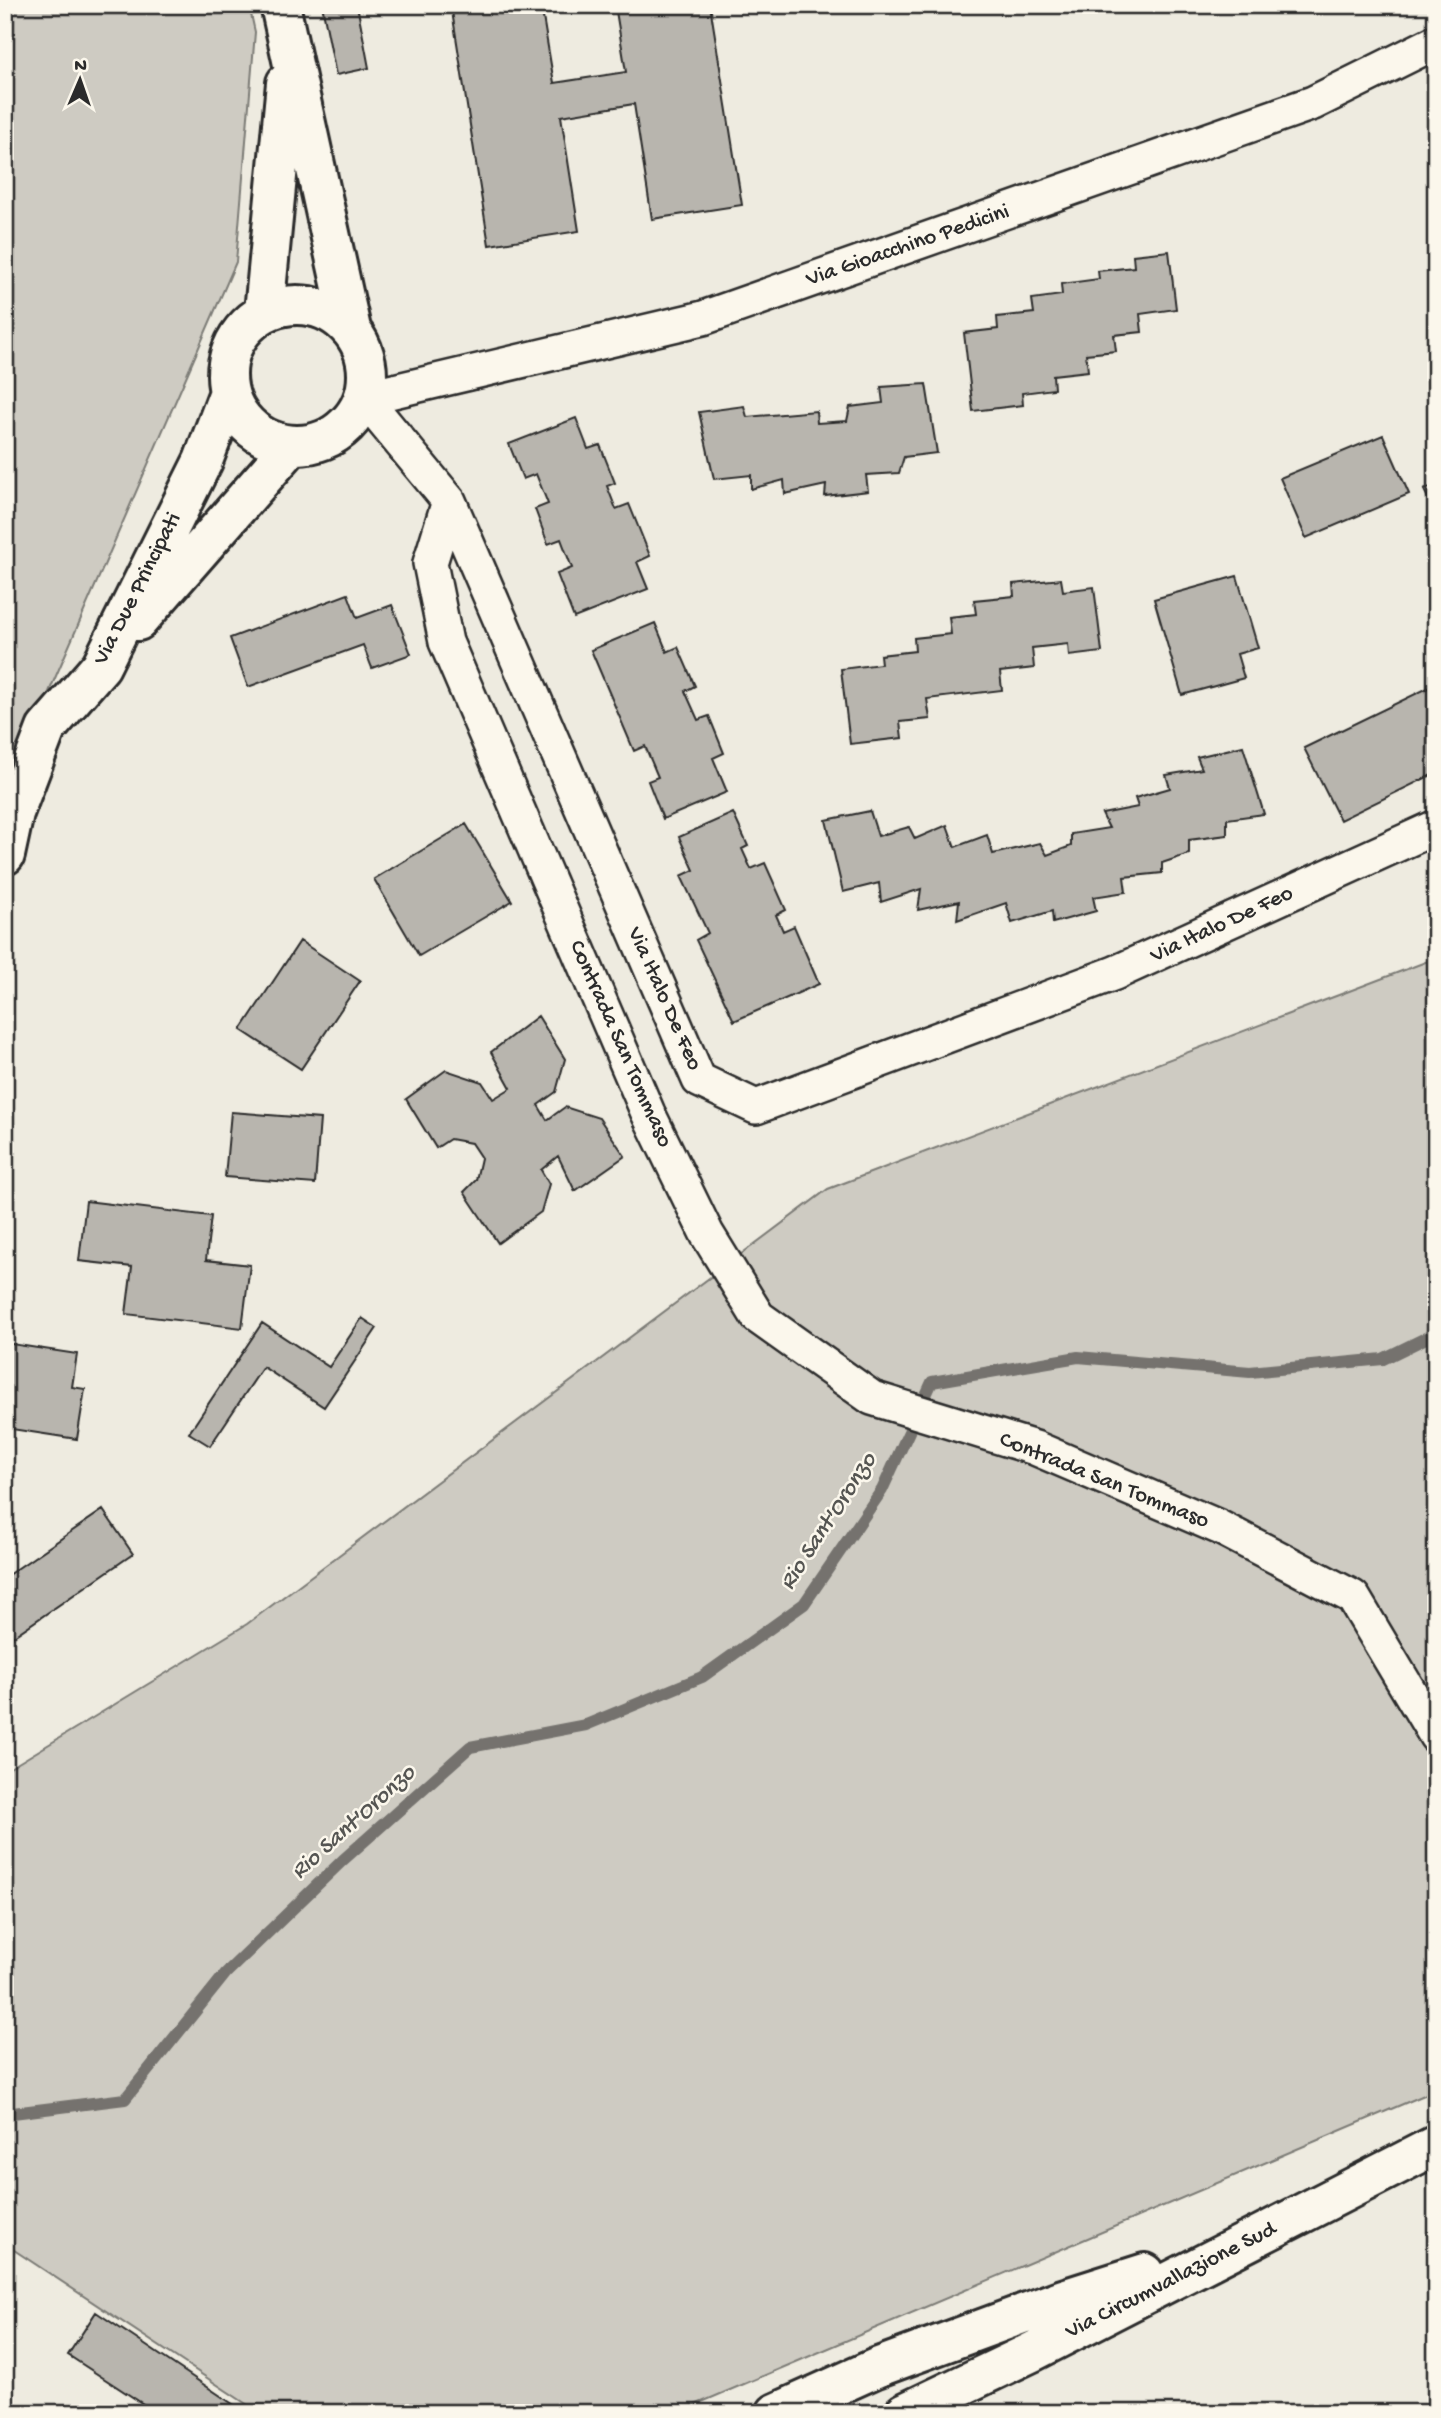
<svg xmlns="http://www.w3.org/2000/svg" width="1441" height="2418" font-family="'Gochi Hand',sans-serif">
<rect width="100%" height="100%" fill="#eeebe0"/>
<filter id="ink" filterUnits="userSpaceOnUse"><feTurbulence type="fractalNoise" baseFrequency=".0143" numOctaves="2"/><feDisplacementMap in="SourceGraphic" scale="14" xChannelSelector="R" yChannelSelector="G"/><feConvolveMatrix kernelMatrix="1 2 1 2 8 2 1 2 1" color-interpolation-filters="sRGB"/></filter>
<g filter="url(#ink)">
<!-- green -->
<path fill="#cecbc2" stroke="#7c7b76" stroke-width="2" d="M5 5H249L255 32 236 262 49 692 5 782Z
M1436 958V2090L676 2413H260L5 2244V1771L247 1624 828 1189Z"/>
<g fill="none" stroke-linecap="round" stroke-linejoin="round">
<!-- stream -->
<path stroke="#74726e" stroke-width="12" d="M5 2114 125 2099 226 1973 343 1860 470 1747 586 1725 702 1677 804 1604 882 1490 932 1382 1078 1357 1250 1372 1383 1359 1436 1333"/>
</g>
<!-- building -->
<path fill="#b8b5ae" stroke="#2b2b2b" stroke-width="2" d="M322 5H357L369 68 336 75Z
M451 5H541L554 83 626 72 615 5H710L742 205 652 219 634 104 561 116 579 231 489 245Z
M1169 251 1176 309 1140 314 1142 332 1114 335 1116 351 1086 354 1088 371 1053 375 1054 389 1022 393 1023 405 973 411 964 333 998 329 997 317 1034 313 1032 299 1062 295 1061 284 1099 279 1098 271 1134 267 1133 255Z
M926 384 937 453 904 457 899 473 866 475 868 491 825 496 826 485 785 494 784 480 751 489V475L714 479 699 412 744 406 747 417 816 411 817 423 847 421 850 407 883 403 881 387Z
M576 418 588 449 600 445 615 483 607 486 616 509 629 504 650 556 637 562 648 589 574 618 557 574 572 568 561 539 548 544 535 509 548 504 536 474 523 479 509 444Z
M1383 435 1409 494 1306 538 1280 478Z
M1436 484V514L1424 490Z
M1237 576 1258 648 1237 654 1244 678 1182 695 1154 599Z
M1061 579 1063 591 1094 587 1102 652 1069 656 1068 644 1032 648 1034 668 1000 672 1002 690 927 699 930 719 900 722 902 738 850 744 841 669 881 664 880 655 915 651 914 638 951 634 949 617 976 614 974 600 1014 596 1013 584Z
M348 594 357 618 392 605 411 654 372 668 363 645 248 687 230 638Z
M655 623 667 652 678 647 695 686 685 691 698 720 709 716 724 753 713 758 727 792 663 819 648 781 658 777 645 746 634 751 591 650Z
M1436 684V773L1340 820 1304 748Z
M1243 746 1264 814 1227 819V835L1189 840V854L1162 863V873L1124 877 1126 892 1093 897 1096 911 1053 923 1052 911 1012 923 1006 903 957 920 959 901 918 910 921 889 881 902 879 883 843 892 826 820 870 811 878 836 909 827 915 839 947 825 955 847 987 835 993 854 1040 843 1047 855 1071 846V834L1109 828 1102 814 1138 807 1135 798 1170 788 1166 775 1202 769 1197 757Z
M733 813 748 846 742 849 751 869 765 863 786 910 776 915 783 931 794 926 819 984 734 1021 696 940 708 933 681 876 694 870 679 837Z
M466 824 512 901 419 956 374 879Z
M300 941 360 981 301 1069 241 1030Z
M538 1016 565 1059 556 1092 538 1105 547 1120 565 1107 599 1118 625 1156 575 1191 558 1156 541 1170 549 1184 541 1212 498 1243 464 1192 476 1180 481 1158 471 1143 450 1139 436 1148 406 1099 446 1070 482 1082 493 1099 511 1088 491 1052Z
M231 1112 320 1119 315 1184 225 1177Z
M86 1201 211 1216 206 1260 250 1265 242 1328 126 1314 132 1267 79 1261Z
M362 1318 377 1328 324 1407 263 1367 210 1446 189 1433 262 1323 329 1367Z
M5 1343 77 1354 72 1387 85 1389 77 1439 5 1428Z
M103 1510 133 1554 5 1642V1577Z
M96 2312 246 2413H157L68 2355Z"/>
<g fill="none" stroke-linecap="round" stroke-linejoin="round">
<defs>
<path id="street" d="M1436 42 1313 103 703 318 364 398 449 501 699 1080 756 1107 1115 973 1436 827
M449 501 430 563 446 642 648 1113 707 1234 758 1317 872 1398 1035 1448 1219 1527 1353 1597 1436 1736"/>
<path id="secondary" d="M280 5 351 329
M227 375a70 70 0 1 1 140 0a70 70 0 1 1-140 0Z
M264 312 286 83
M138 621 292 445
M5 855 14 813 46 729 101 666 203 461 229 392"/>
<path id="primary" d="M776 2413 876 2368 1063 2299 1145 2273
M904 2413 1032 2352 1436 2145"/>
</defs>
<!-- street casing -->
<use href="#street" stroke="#2b2b2b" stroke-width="38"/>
<!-- secondary casing -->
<use href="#secondary" stroke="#2b2b2b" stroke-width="44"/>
<!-- primary casing -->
<use href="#primary" stroke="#2b2b2b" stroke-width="44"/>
<!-- street -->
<use href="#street" stroke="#fbf7ec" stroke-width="33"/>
<!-- secondary -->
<use href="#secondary" stroke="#fbf7ec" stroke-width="38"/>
<!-- primary -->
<use href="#primary" stroke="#fbf7ec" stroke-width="38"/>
</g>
</g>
<g text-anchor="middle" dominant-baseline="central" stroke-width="5" stroke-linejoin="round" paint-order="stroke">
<!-- street labels -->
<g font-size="23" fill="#2b2b2b" stroke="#fbf7ec">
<text transform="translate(908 246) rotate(-19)">Via Gioacchino Pedicini</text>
<text transform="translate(138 589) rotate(-63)">Via Due Principati</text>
<text transform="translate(1222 925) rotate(-25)">Via Italo De Feo</text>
<text transform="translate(664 999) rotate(66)">Via Italo De Feo</text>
<text transform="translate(620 1044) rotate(66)">Contrada San Tommaso</text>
<text transform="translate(1104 1481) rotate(22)">Contrada San Tommaso</text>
<text transform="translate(1171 2281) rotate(-27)">Via Circumvallazione Sud</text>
</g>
<!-- water labels -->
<g font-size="24" font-style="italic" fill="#555552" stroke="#fbf7ec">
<text transform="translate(829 1522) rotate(-57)">Rio Sant'Oronzo</text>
<text transform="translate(354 1823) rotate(-42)">Rio Sant'Oronzo</text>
</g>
</g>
<!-- margin -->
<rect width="1441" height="2418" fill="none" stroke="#fbf7ec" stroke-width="28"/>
<rect x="14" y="14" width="1413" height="2390" fill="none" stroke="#2b2b2b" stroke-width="2.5" filter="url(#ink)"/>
<!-- north arrow -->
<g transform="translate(80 80) rotate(2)" stroke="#fbf7ec" stroke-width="5" paint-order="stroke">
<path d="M0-5L12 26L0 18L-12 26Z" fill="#2b2b2b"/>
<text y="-10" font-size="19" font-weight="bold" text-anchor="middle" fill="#2b2b2b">N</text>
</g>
</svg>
